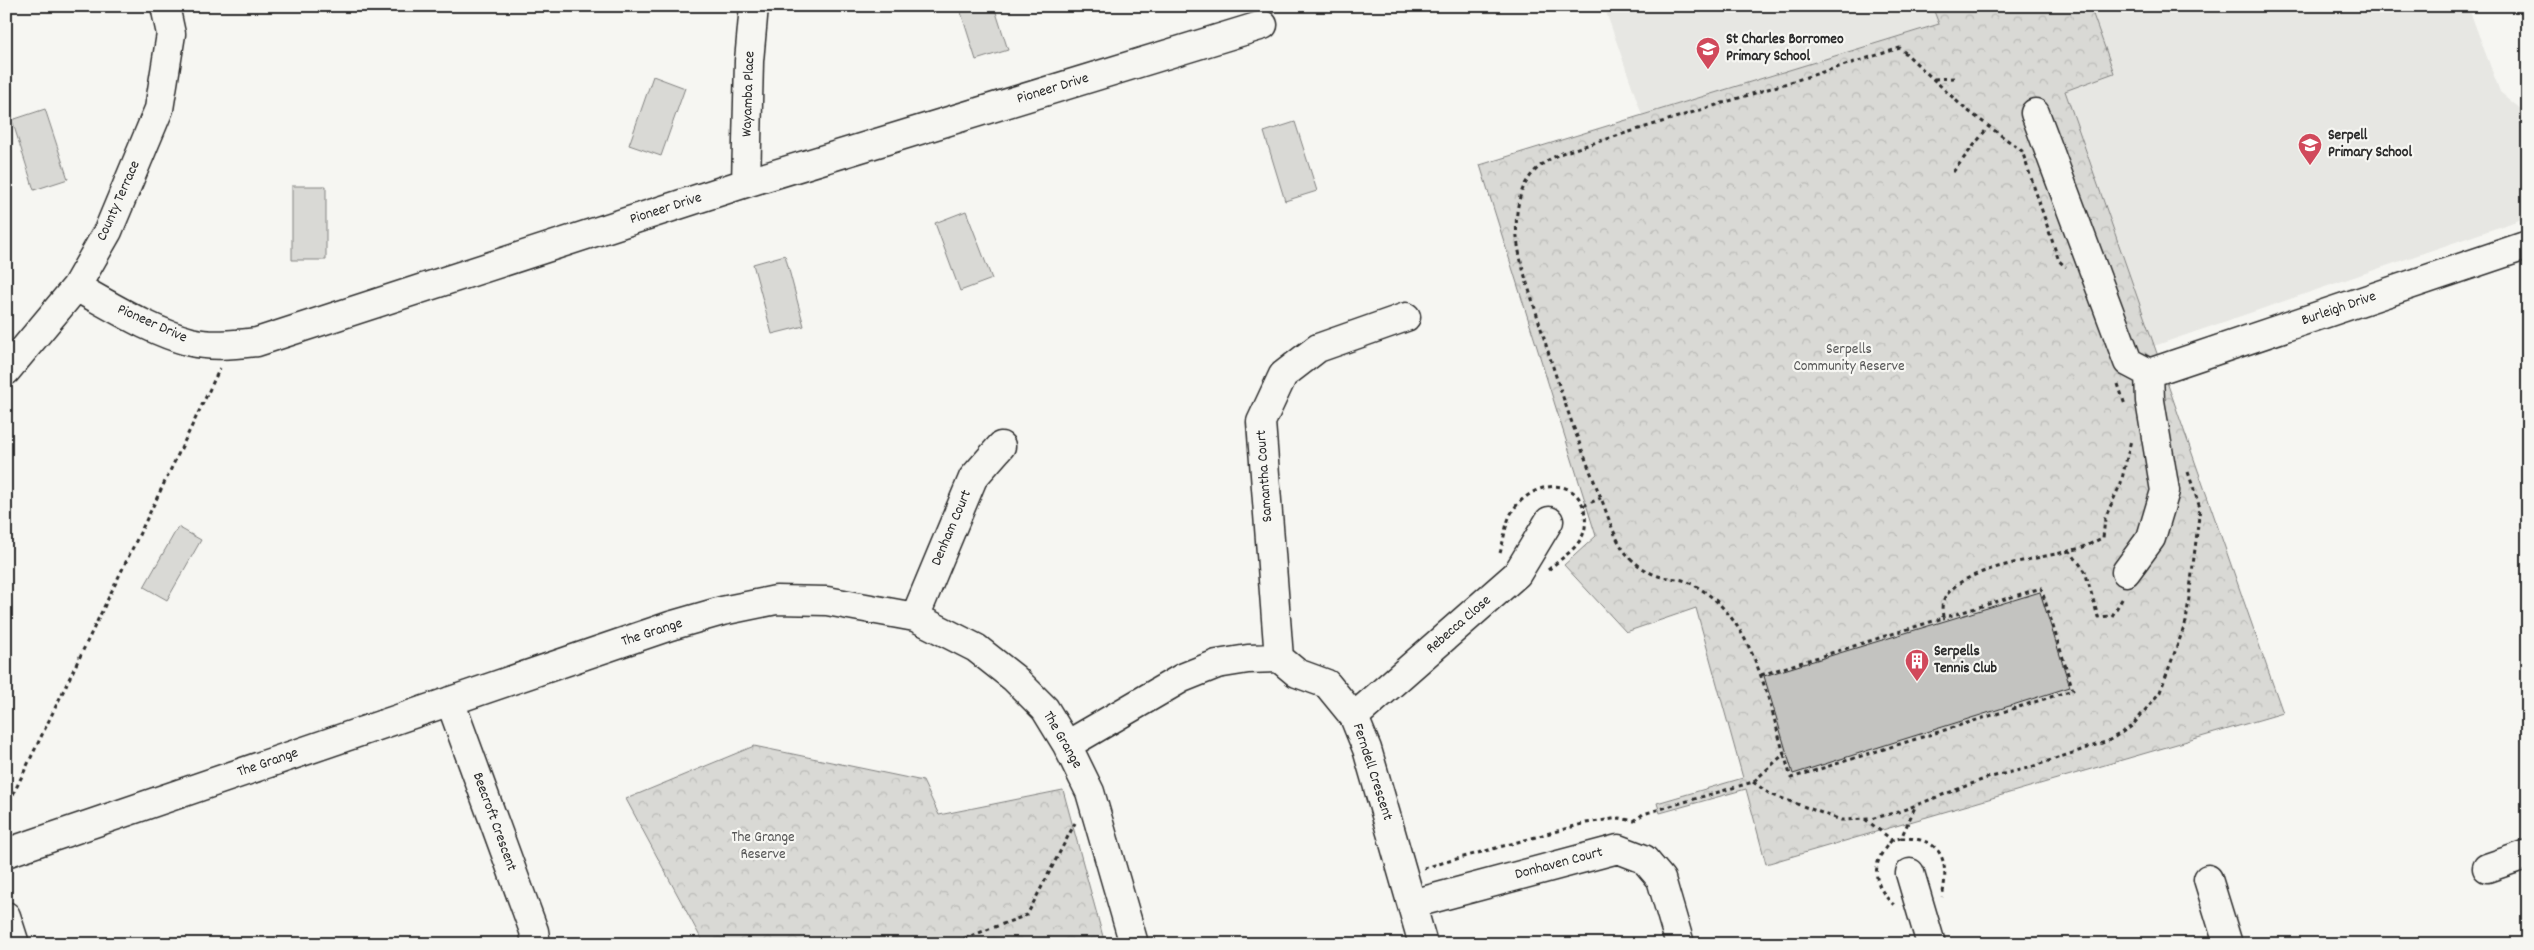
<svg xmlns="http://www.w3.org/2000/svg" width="2534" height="950" font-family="Dekko,sans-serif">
<defs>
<pattern id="park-crowns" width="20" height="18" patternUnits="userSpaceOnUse" patternTransform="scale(1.25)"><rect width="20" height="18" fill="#d9d9d5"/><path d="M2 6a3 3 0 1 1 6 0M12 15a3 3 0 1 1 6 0" fill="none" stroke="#babab7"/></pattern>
</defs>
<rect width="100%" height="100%" fill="#f6f6f2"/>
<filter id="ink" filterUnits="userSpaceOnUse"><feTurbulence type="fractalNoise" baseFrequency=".02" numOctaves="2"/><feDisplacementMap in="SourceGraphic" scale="10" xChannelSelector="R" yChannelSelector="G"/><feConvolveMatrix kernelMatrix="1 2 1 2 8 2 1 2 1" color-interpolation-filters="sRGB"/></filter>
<g filter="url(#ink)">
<!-- built -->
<path fill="#e7e7e3" d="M1604 6H1932L1939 24 1642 115Z
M2090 6H2468L2500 92 2528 115V217L2154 346 2065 91 2114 73Z"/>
<!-- green -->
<path fill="#d9d9d5" stroke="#828280" d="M959 6H994L1008 50 976 60Z
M653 76 685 88 661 156 629 145Z
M45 109 68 179 34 190 12 120Z
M1295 122 1317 191 1285 201 1264 132Z
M292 186H326V260H292Z
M966 211 992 279 960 291 935 223Z
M785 255 804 326 772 334 753 264Z
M178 527 201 540 167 600 144 587Z"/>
<!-- park -->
<path fill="url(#park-crowns)" stroke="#828280" d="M1932 6H2090L2114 73 2065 91 2283 713 1766 864 1746 789 1660 813 1657 803 1743 778 1696 608 1626 632 1564 565 1596 536 1480 165 1939 24Z
M754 746 923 781 939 815 1063 790 1105 944H704L626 799Z"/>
<!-- building -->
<path fill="#c3c3c0" stroke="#2b2b2b" d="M2040 592 2070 687 1793 774 1764 676Z"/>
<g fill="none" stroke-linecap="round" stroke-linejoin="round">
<defs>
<path id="minor" d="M2035 113 2128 362 2149 373 2528 245
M746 183 749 61 754 6
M76 287C113 307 150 331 191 342 212 347 237 344 257 342L746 183 1263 25
M6 371 76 287 108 231 159 109 171 34 165 6
M2126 572 2151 538 2165 491 2150 401 2149 373
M915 617 973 478 1001 446
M1279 658 1261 422 1283 375 1318 348 1406 317
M450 701 534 931 536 944
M1354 717 1517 574 1549 521
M1067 745 1182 678 1217 664 1248 659 1279 658 1297 673 1327 684 1354 717 1367 749 1423 944
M6 853 670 626 722 611 776 600 827 601 915 617 976 648 1014 678 1045 709 1067 745 1090 792 1134 944
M2487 868 2528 854
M1910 873 1931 944
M2208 879 2228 944
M1412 904 1618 849 1644 859 1661 879 1680 944
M6 916 15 944"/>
</defs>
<!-- minor casing -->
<use href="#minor" stroke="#2b2b2b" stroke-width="31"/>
<!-- path -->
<path stroke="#2b2b2b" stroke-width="3" stroke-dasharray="4 4" stroke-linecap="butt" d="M1934 79 1955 78
M1953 172 1989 126
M2118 384 2125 405
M2069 550 2085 571 2098 617 2112 616 2124 596
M1500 553C1504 541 1505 523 1512 512 1527 486 1570 473 1583 506
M1548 570C1571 550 1593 540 1583 506L1601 498
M1761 675 1943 618C1943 614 1941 607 1943 603 1954 564 2053 559 2086 546 2091 544 2097 540 2103 538L2105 518 2121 483 2131 440
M1784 754 1791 778 2073 690 2041 588 1943 618
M1753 782 1770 794 1841 820 1870 819 1898 812 1987 778 2028 768 2108 741 2132 726 2160 692 2186 622 2200 508 2187 469
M6 809 220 368
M1865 819 1892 840 1901 838 1916 805
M1901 838C1942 837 1950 861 1942 897
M1892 840C1871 862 1871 884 1894 905
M1424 868 1586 823 1619 818 1634 821 1643 814 1753 782 1784 754C1766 693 1752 612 1688 582 1680 578 1670 579 1662 577 1649 574 1633 563 1625 552 1613 536 1607 512 1599 493 1575 435 1555 376 1537 315 1526 279 1510 239 1519 201 1524 176 1543 160 1565 152L1900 48 1963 107 2022 151 2059 261 2066 267
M949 944 1027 915 1075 823"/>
<!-- minor -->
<use href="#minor" stroke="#f6f6f2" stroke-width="28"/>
</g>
</g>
<!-- icons -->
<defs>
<symbol id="school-pin" viewBox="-11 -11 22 30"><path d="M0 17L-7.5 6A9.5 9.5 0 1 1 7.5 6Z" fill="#d1495b" stroke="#f6f6f2"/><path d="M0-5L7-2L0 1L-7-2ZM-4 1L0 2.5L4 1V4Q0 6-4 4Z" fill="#fff"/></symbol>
<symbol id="building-pin" viewBox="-11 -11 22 30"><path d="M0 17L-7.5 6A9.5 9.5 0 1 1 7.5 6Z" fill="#d1495b" stroke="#f6f6f2"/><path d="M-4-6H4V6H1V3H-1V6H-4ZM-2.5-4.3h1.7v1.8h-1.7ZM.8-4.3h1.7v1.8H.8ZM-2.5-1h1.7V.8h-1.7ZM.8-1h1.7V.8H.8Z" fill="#fff"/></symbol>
</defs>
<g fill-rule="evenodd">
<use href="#school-pin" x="1694" y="35" width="28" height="38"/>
<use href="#school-pin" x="2296" y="131" width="28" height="38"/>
<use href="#building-pin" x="1903" y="647" width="28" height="38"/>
</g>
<g text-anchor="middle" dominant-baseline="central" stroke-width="4.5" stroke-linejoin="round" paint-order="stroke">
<!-- poi labels -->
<g font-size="15" font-weight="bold" fill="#2b2b2b" stroke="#f6f6f2" text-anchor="start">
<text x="1726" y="40">St Charles Borromeo<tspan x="1726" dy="17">Primary School</tspan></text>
<text x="2328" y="136">Serpell<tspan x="2328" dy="17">Primary School</tspan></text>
<text x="1934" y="652">Serpells<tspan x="1934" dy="17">Tennis Club</tspan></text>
</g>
<!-- street labels -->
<g font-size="15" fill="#2b2b2b" stroke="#f6f6f2">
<text transform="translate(1053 89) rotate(-17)">Pioneer Drive</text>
<text transform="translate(749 94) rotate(-88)">Wayamba Place</text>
<text transform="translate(119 201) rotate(-66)">County Terrace</text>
<text transform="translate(666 209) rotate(-18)">Pioneer Drive</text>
<text transform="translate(2339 309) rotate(-19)">Burleigh Drive</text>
<text transform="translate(152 324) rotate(24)">Pioneer Drive</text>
<text transform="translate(1265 476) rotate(-94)">Samantha Court</text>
<text transform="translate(952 528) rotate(-67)">Denham Court</text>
<text transform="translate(1459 625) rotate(-41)">Rebecca Close</text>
<text transform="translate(652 633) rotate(-18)">The Grange</text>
<text transform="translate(1062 740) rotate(60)">The Grange</text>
<text transform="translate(268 763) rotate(-19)">The Grange</text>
<text transform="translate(1372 772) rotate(72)">Ferndell Crescent</text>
<text transform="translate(494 822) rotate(70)">Beecroft Crescent</text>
<text transform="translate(1559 864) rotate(-15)">Donhaven Court</text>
</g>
<!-- park labels -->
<g font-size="15" fill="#565656" stroke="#f6f6f2">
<text x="1849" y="350">Serpells<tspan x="1849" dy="17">Community Reserve</tspan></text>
<text x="763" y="838">The Grange<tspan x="763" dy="17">Reserve</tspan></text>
</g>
</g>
<!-- margin -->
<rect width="2534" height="950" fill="none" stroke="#f6f6f2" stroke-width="25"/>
<rect x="12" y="12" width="2509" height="925" fill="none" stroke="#2b2b2b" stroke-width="2" filter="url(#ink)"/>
</svg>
